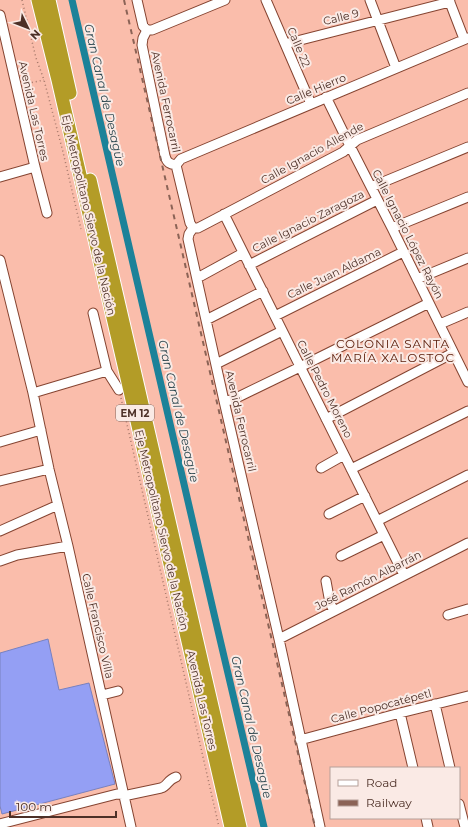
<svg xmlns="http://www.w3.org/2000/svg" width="468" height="827" font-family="Montserrat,sans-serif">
<rect width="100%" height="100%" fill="#fabdab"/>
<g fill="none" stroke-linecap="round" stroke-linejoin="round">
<!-- canal -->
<path stroke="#1c8299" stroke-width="7" d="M72 0 215 618 264 827"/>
</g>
<!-- building -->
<path fill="#949ff4" stroke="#7881bf" d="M48 639 59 690 89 683 115 784 2 814 0 806V653Z"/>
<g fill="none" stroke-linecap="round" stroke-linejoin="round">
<defs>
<path id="minor" d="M137 0 143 26 147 30
M266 0 311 104
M370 0 396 68
M449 0 464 39
M0 15 35 167 47 213
M147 30 143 38 142 45 165 156C167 163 170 164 176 165
M147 30H152L225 0
M285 44 450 2
M326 97 350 146 392 228 468 382
M176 165 181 159 468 38
M176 165 190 223 193 228
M0 177 35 167
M371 187 468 147
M224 214 404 575
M193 228 189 234 188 239 224 401 279 639 320 827
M193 228H198L343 152 357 140 468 93
M392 228 468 197
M0 260 33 393 49 469 68 546 131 827
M249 265 377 200
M197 277 201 276 243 253
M417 279 468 258
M93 313 107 371 119 390
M275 316 403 252
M206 320 263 291
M440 324 468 312
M216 364 282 331
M33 393 107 371
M224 401 232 400 300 367 429 303
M326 419 453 353
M0 442 41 430
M321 468 344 455
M351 469 468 411
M0 481 49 469
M329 514 365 496
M377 521 468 475
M0 531 58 505
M341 556 384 535
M0 561 17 555 68 546
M326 581 330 603 334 611
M448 615 468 609
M279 639 468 543
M102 695 118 691
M435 704 450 768
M400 713 413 768
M300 740 400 713 468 696
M459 804 465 827
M426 818 428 827
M0 824 117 794 128 795 161 788C168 786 167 780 176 777"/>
<path id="highway" d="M38 0 58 80 231 827
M49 0 70 93
M90 180 240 827"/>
</defs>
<!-- minor casing -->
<use href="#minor" stroke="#854431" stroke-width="11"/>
<!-- highway casing -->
<use href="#highway" stroke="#fff" stroke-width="15"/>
<!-- path -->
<path stroke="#a5786a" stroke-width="1.5" stroke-dasharray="1 3" stroke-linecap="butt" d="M22 0 36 58 44 80 63 152 81 229
M24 84 44 80
M121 398 219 827"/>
<!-- minor -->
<use href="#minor" stroke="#fff" stroke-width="9"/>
<!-- highway -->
<use href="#highway" stroke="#b39c27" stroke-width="13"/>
<!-- rail -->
<path stroke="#8b6356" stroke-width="2" stroke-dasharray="5 5" stroke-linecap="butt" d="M124 0 315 827"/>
</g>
<g text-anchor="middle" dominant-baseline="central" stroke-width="4" stroke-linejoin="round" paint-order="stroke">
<!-- shield labels -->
<rect fill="#faeae5" stroke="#816860" stroke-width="1" x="116" y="405" width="38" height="16" rx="3"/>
<g font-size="10" font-weight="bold" fill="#4d3027">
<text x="135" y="413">EM 12</text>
</g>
<!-- street labels -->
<g font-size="11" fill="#4d3027" stroke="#faeae5">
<text transform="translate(341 17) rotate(-14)">Calle 9</text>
<text transform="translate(299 47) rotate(67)">Calle 22</text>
<text transform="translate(316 89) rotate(-23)">Calle Hierro</text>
<text transform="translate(166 102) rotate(78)">Avenida Ferrocarril</text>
<text transform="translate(34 111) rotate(77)">Avenida Las Torres</text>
<text transform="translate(312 153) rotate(-29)">Calle Ignacio Allende</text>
<text transform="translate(89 215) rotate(77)">Eje Metropolitano Siervo de la Nación</text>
<text transform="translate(308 221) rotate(-27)">Calle Ignacio Zaragoza</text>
<text transform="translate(408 234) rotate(63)">Calle Ignacio López Rayón</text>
<text transform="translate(334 273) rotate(-26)">Calle Juan Aldama</text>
<text transform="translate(325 389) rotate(63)">Calle Pedro Moreno</text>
<text transform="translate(241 421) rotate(77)">Avenida Ferrocarril</text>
<text transform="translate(162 530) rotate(77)">Eje Metropolitano Siervo de la Nación</text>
<text transform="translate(368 580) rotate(-27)">José Ramón Albarrán</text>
<text transform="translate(98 626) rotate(77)">Calle Francisco Villa</text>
<text transform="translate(202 700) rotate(77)">Avenida Las Torres</text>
<text transform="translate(381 706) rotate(-15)">Calle Popocatépetl</text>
</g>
<!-- water labels -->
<g font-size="12" font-style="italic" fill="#29454d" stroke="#faeae5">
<text transform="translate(105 95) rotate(77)">Gran Canal de Desagüe</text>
<text transform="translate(179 411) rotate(77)">Gran Canal de Desagüe</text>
<text transform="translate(252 727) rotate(77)">Gran Canal de Desagüe</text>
</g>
<!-- neighbourhood labels -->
<g font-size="12" letter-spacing="1" fill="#5d200d" stroke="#faeae5">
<text x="393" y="343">COLONIA SANTA<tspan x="393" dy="14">MARÍA XALOSTOC</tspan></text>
</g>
</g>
<!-- legend -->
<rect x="330" y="767" width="130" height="52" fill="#faeae5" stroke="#b5a099"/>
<rect x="338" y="780" width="20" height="6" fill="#ffffff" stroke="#b5a099"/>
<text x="366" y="787" font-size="12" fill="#4d3027">Road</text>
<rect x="338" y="800" width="20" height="6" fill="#8b6356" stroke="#b5a099"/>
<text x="366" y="807" font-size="12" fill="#4d3027">Railway</text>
<!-- north arrow -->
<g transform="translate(28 28) rotate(133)" stroke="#faeae5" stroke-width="3" paint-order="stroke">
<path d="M0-3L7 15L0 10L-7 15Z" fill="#4d3027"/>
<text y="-6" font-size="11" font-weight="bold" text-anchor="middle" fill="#4d3027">N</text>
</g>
<!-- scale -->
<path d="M10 811v6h106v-6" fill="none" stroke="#4d3027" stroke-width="2"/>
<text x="16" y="811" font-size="12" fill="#4d3027" stroke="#faeae5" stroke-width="3" paint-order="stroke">100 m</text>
</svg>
